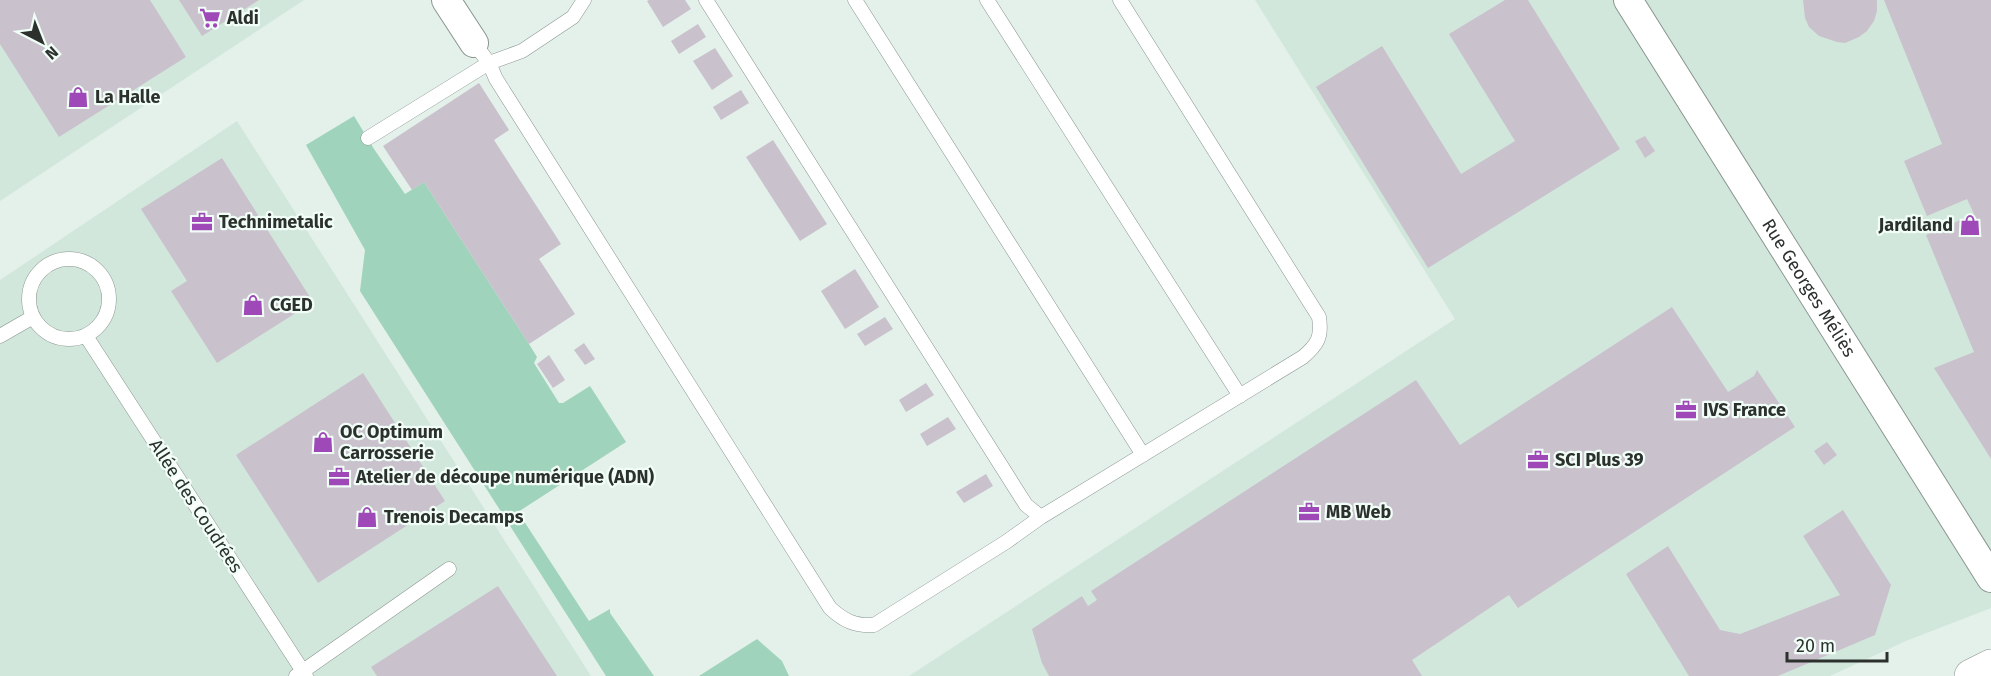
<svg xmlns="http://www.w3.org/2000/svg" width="1991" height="676" font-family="'Fira Sans',sans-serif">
<rect width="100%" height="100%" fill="#e3f1ea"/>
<!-- built -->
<path fill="#d2e7dc" d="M0 0H304L0 201Z
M1255 0H1991V608L1906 641 1830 676H909L1455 319Z
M237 121 591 676H0V280Z"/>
<!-- green -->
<path fill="#a0d3bb" d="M354 116 374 149 405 194 424 182 529 344 537 357 534 363 559 403H563L590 386 626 442 518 512 589 621 610 609V613L654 676H606L360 291 365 250 306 145Z
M757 639 782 661 789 676H699Z"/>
<!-- building -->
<path fill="#c9c1cc" d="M0 0H150L186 57 59 137 0 44Z
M179 0H259L202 36Z
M649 0H685L691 9 663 27 647 1Z
M1505 0H1528L1620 149 1428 268 1316 87 1382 46 1461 174 1515 141 1449 34Z
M1803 0H1877V11L1874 21 1867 31 1859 37 1845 43 1837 42 1819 36 1809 27 1805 18Z
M1884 0H1991V459L1934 368 1974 352 1926 235 1974 214 1967 199 1927 216 1904 161 1942 144Z
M698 24 706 37 679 54 671 41Z
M715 48 733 76 712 90 693 61Z
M479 83 509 130 494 140 561 244 539 259 575 314 529 344 424 182 412 190 383 146Z
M741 90 749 103 721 120 713 107Z
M1645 136 1655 151 1645 158 1635 141Z
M773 140 827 224 800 241 746 157Z
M222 158 313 302 217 363 171 291 187 281 141 209Z
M855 269 879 307 845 329 821 291Z
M1672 307 1728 392 1754 376 1757 370 1795 427 1518 608 1509 595 1412 660 1422 676H1049L1042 663 1032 629 1082 596 1088 606 1097 600 1091 591 1416 380 1460 445Z
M885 317 893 329 865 346 857 334Z
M584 343 595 359 585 365 574 350Z
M549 355 565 380 553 388 537 364Z
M363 373 445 501 318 583 236 455Z
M926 383 934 395 906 412 899 400Z
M948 417 956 429 927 446 920 434Z
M1827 442 1837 455 1824 465 1814 451Z
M986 474 993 486 964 503 956 492Z
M1843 510 1891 585 1875 635 1778 676H1689L1626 574 1668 546 1720 630 1740 634 1840 595 1803 536Z
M498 586 557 676H377L371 667Z"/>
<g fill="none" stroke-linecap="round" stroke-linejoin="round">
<defs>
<path id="lane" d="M706 0 1026 505 1041 517 1303 357C1318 344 1322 337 1319 317L1120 0
M855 0 1143 455
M987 0 1240 396
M474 43 489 63 496 79 830 608C844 621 855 626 874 625L1006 542 1041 517
M368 138 489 63 522 51 573 17 584 0
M29 299a40 40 0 1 1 80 0a40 40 0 1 1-80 0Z
M0 336 33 317
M86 336 306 676
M296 676 449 569"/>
<g id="street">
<path d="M446 0 474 43"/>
<path id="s1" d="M1628 0 1991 578"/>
</g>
<path id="secondary" d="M1971 676 1991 666"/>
</defs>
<!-- lane casing -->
<use href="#lane" stroke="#8a9690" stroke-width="15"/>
<!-- street casing -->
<use href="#street" stroke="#8a9690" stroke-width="30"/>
<!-- secondary casing -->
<use href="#secondary" stroke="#8a9690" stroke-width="34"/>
<!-- lane -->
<use href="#lane" stroke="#fff" stroke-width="14"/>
<!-- street -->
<use href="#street" stroke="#fff" stroke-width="28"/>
<!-- secondary -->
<use href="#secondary" stroke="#fff" stroke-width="33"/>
</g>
<!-- icons -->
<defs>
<symbol id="supermarket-bare" viewBox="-9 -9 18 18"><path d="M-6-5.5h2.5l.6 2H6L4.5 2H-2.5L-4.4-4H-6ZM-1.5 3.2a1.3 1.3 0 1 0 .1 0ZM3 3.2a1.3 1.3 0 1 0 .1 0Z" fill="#9e49b7" stroke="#f1fef7" stroke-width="2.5" paint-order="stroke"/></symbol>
<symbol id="shop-bare" viewBox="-9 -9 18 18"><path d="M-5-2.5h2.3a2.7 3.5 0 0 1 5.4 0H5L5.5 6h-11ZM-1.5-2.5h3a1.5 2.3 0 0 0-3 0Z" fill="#9e49b7" stroke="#f1fef7" stroke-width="2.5" paint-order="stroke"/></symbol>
<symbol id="office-bare" viewBox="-9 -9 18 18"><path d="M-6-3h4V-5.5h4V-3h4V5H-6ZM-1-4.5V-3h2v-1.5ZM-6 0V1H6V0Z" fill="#9e49b7" stroke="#f1fef7" stroke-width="2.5" paint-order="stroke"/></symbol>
</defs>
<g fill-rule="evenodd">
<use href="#supermarket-bare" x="195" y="3" width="30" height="30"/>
<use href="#shop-bare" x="63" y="82" width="30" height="30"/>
<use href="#office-bare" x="187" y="207" width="30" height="30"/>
<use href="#shop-bare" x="1955" y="210" width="30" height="30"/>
<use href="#shop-bare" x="238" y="290" width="30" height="30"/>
<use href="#office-bare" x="1671" y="395" width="30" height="30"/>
<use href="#shop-bare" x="308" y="427" width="30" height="30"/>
<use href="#office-bare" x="1523" y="445" width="30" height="30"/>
<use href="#office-bare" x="324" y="462" width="30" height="30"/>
<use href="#office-bare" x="1294" y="497" width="30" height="30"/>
<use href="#shop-bare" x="352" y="502" width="30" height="30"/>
</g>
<g text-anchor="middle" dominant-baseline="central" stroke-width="4.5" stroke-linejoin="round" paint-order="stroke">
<!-- poi labels -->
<g font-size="18" font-weight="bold" fill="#2c312e" stroke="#f1fef7" text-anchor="start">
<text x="227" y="18">Aldi</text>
<text x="95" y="97">La Halle</text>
<text x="219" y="222">Technimetalic</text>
<text x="1953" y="225" text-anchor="end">Jardiland</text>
<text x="270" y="305">CGED</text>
<text x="1703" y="410">IVS France</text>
<text x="340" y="432">OC Optimum<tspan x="340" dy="21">Carrosserie</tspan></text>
<text x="1555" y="460">SCI Plus 39</text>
<text x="356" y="477">Atelier de découpe numérique (ADN)</text>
<text x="1326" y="512">MB Web</text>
<text x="384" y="517">Trenois Decamps</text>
</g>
<!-- street labels -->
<g font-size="18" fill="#2c312e" stroke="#f1fef7">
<text stroke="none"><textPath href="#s1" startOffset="340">Rue Georges Méliès</textPath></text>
<text transform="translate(196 506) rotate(57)">Allée des Coudrées</text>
</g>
</g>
<!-- north arrow -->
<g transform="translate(42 42) rotate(138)" stroke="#f1fef7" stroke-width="4.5" paint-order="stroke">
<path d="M0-4.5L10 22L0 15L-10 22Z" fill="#2c312e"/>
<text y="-9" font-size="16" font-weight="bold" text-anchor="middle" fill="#2c312e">N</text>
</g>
<!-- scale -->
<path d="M1787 652v9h100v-9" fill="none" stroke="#2c312e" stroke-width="3"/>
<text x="1796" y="652" font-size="18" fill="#2c312e" stroke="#f1fef7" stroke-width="4.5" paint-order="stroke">20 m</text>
</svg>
